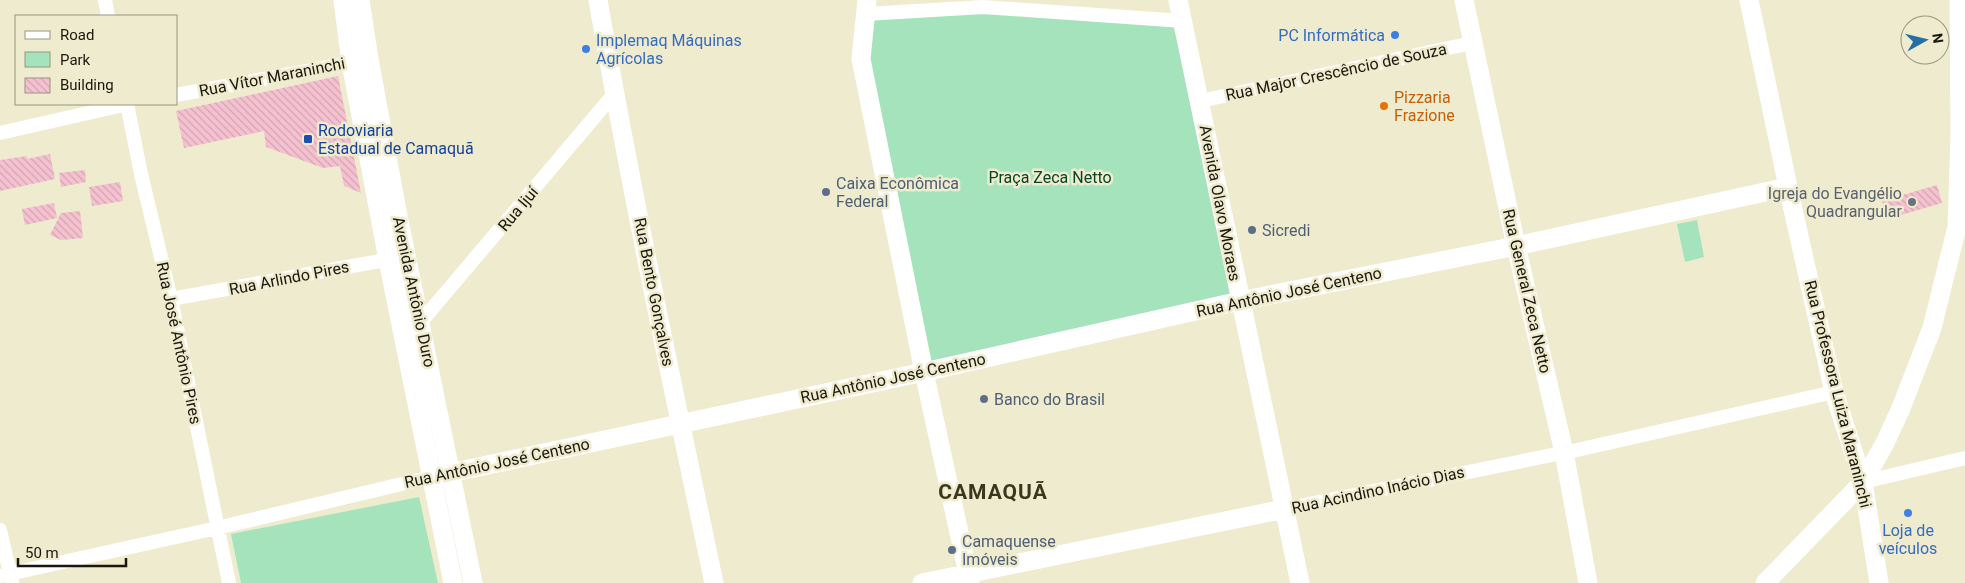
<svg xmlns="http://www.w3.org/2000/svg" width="1965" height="583" font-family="Roboto,sans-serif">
<defs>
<pattern id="building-back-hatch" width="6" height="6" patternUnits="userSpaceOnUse" patternTransform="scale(1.25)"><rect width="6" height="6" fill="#f5c1d0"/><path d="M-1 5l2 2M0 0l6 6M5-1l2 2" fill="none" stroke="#d1a5b1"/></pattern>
</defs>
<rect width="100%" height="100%" fill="#efebce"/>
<!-- green -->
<path fill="#a4e3bb" d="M985 13 1173 20 1237 299 929 366 866 57 870 19Z
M1697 220 1704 257 1685 262 1677 224Z
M419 497 438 583H241L231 534Z"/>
<!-- building -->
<path fill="url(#building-back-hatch)" d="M338 76 361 193 344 186 340 166 323 168 266 147 264 131 184 148 176 111Z
M50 154 55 179 0 191V160L27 156V159Z
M85 170 86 182 61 187 59 173Z
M120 182 123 201 92 206 89 187Z
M1937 185 1942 203 1887 219 1882 201Z
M54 203 57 218 25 225 22 209Z
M80 211 83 238 61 240 50 235 61 213Z"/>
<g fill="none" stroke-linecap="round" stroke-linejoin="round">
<!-- street -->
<path stroke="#fff" stroke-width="14" d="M105 0 108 16
M866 14 983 7 1183 21
M176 95 361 61
M1200 101 1472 43
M127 104 141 174 171 299 229 583
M0 133 128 104
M171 299 396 258
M420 323 614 94
M1863 482 1965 458
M1284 509 1577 450 1834 392
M0 530 12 582
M0 576 217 528 431 477"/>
<!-- secondary -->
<path stroke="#fff" stroke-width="19" d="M343 0 351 63 388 260 453 583
M360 0 369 59 398 216 473 583
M598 0C632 195 673 389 714 583
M867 0 861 59 924 372 970 583
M1178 0 1300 583
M1464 0 1516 246 1564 452 1588 583
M1749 0 1788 187 1834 392 1863 482 1879 583
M431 477 924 372 1240 301 1516 246 1788 187
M922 583 1284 509
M1765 583 1863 482 1885 443 1901 408 1932 328 1957 227 1960 135 1959 0"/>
</g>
<!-- markers -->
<g fill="#3f7fe0" stroke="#efebce" stroke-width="2">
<circle cx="1395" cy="35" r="5"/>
<circle cx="586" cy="49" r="5"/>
<circle cx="1908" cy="513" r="5"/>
</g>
<circle fill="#e8710a" stroke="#efebce" stroke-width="2" cx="1384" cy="106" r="5"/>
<rect fill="#1a4fb4" stroke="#efebce" stroke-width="2" x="303" y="134" width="10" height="10" rx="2.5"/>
<g fill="#5c6f8a" stroke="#efebce" stroke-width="2">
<circle cx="826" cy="192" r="5"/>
<circle cx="1252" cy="230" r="5"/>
<circle cx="984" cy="399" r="5"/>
<circle cx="952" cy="550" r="5"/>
</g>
<circle fill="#6b7280" stroke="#efebce" stroke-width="2" cx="1912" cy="202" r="5"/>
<g text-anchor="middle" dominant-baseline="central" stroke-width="5" stroke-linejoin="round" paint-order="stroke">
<!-- shop labels -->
<g font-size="16" fill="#366cbe" stroke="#efebce" text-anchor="end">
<text x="1385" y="35">PC Informática</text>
<text x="596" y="40" text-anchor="start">Implemaq Máquinas<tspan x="596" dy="18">Agrícolas</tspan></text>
<text x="1908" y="530" text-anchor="middle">Loja de<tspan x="1908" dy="18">veículos</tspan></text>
</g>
<!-- street labels -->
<g font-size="16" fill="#19170d" stroke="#efebce">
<text transform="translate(1336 72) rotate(-12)">Rua Major Crescêncio de Souza</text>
<text transform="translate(272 77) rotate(-11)">Rua Vítor Maraninchi</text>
<text transform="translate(1220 203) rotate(79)">Avenida Olavo Moraes</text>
<text transform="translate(518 209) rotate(-50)">Rua Ijuí</text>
<text transform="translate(289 278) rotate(-11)">Rua Arlindo Pires</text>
<text transform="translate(1527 291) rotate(77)">Rua General Zeca Netto</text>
<text transform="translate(414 292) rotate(78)">Avenida Antônio Duro</text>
<text transform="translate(654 292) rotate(79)">Rua Bento Gonçalves</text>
<text transform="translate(1289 292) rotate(-12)">Rua Antônio José Centeno</text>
<text transform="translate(179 343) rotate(78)">Rua José Antônio Pires</text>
<text transform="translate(893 378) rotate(-12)">Rua Antônio José Centeno</text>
<text transform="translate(1838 394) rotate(76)">Rua Professora Luiza Maraninchi</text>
<text transform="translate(497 463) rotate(-12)">Rua Antônio José Centeno</text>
<text transform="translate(1378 490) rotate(-12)">Rua Acindino Inácio Dias</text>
</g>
<!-- food labels -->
<g font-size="16" fill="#c56008" stroke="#efebce" text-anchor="start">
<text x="1394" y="97">Pizzaria<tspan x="1394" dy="18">Frazione</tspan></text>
</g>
<!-- transit labels -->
<g font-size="16" fill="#164399" stroke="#efebce" text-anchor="start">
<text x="318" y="130">Rodoviaria<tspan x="318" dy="18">Estadual de Camaquã</tspan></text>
</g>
<!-- park labels -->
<g font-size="16" fill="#044627" stroke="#efebce">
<text x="1050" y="177">Praça Zeca Netto</text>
</g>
<!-- service labels -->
<g font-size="16" fill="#4e5e75" stroke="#efebce" text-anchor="start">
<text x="836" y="183">Caixa Econômica<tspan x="836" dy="18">Federal</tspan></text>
<text x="1262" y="230">Sicredi</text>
<text x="994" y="399">Banco do Brasil</text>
<text x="962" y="541">Camaquense<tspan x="962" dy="18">Imóveis</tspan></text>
</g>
<!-- worship labels -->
<g font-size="16" fill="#5b616d" stroke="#efebce" text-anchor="end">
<text x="1902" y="193">Igreja do Evangélio<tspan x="1902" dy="18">Quadrangular</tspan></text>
</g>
<!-- district labels -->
<g font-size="21" font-weight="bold" letter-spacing="1" fill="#3b371f" stroke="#efebce">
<text x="993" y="492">CAMAQUÃ</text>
</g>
</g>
<!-- legend -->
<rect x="15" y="15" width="162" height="90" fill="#efebce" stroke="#999681"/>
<rect x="25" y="31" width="25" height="8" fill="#ffffff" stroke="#999681"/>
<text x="60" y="40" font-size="15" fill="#19170d">Road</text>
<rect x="25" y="52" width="25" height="15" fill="#a4e3bb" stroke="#999681"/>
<text x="60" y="65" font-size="15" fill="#19170d">Park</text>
<rect x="25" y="78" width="25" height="15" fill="url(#building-back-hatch)" stroke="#999681"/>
<text x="60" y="90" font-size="15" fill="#19170d">Building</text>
<!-- north arrow -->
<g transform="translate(1925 40) rotate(82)"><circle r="24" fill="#efebce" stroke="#999681"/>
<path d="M0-4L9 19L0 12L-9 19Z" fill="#256fa3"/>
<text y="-8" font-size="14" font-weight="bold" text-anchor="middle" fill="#19170d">N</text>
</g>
<!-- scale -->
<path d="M18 558v8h108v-8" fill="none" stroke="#19170d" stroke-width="2.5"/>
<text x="25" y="558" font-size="15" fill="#19170d" stroke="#efebce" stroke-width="4" paint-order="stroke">50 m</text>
</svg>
